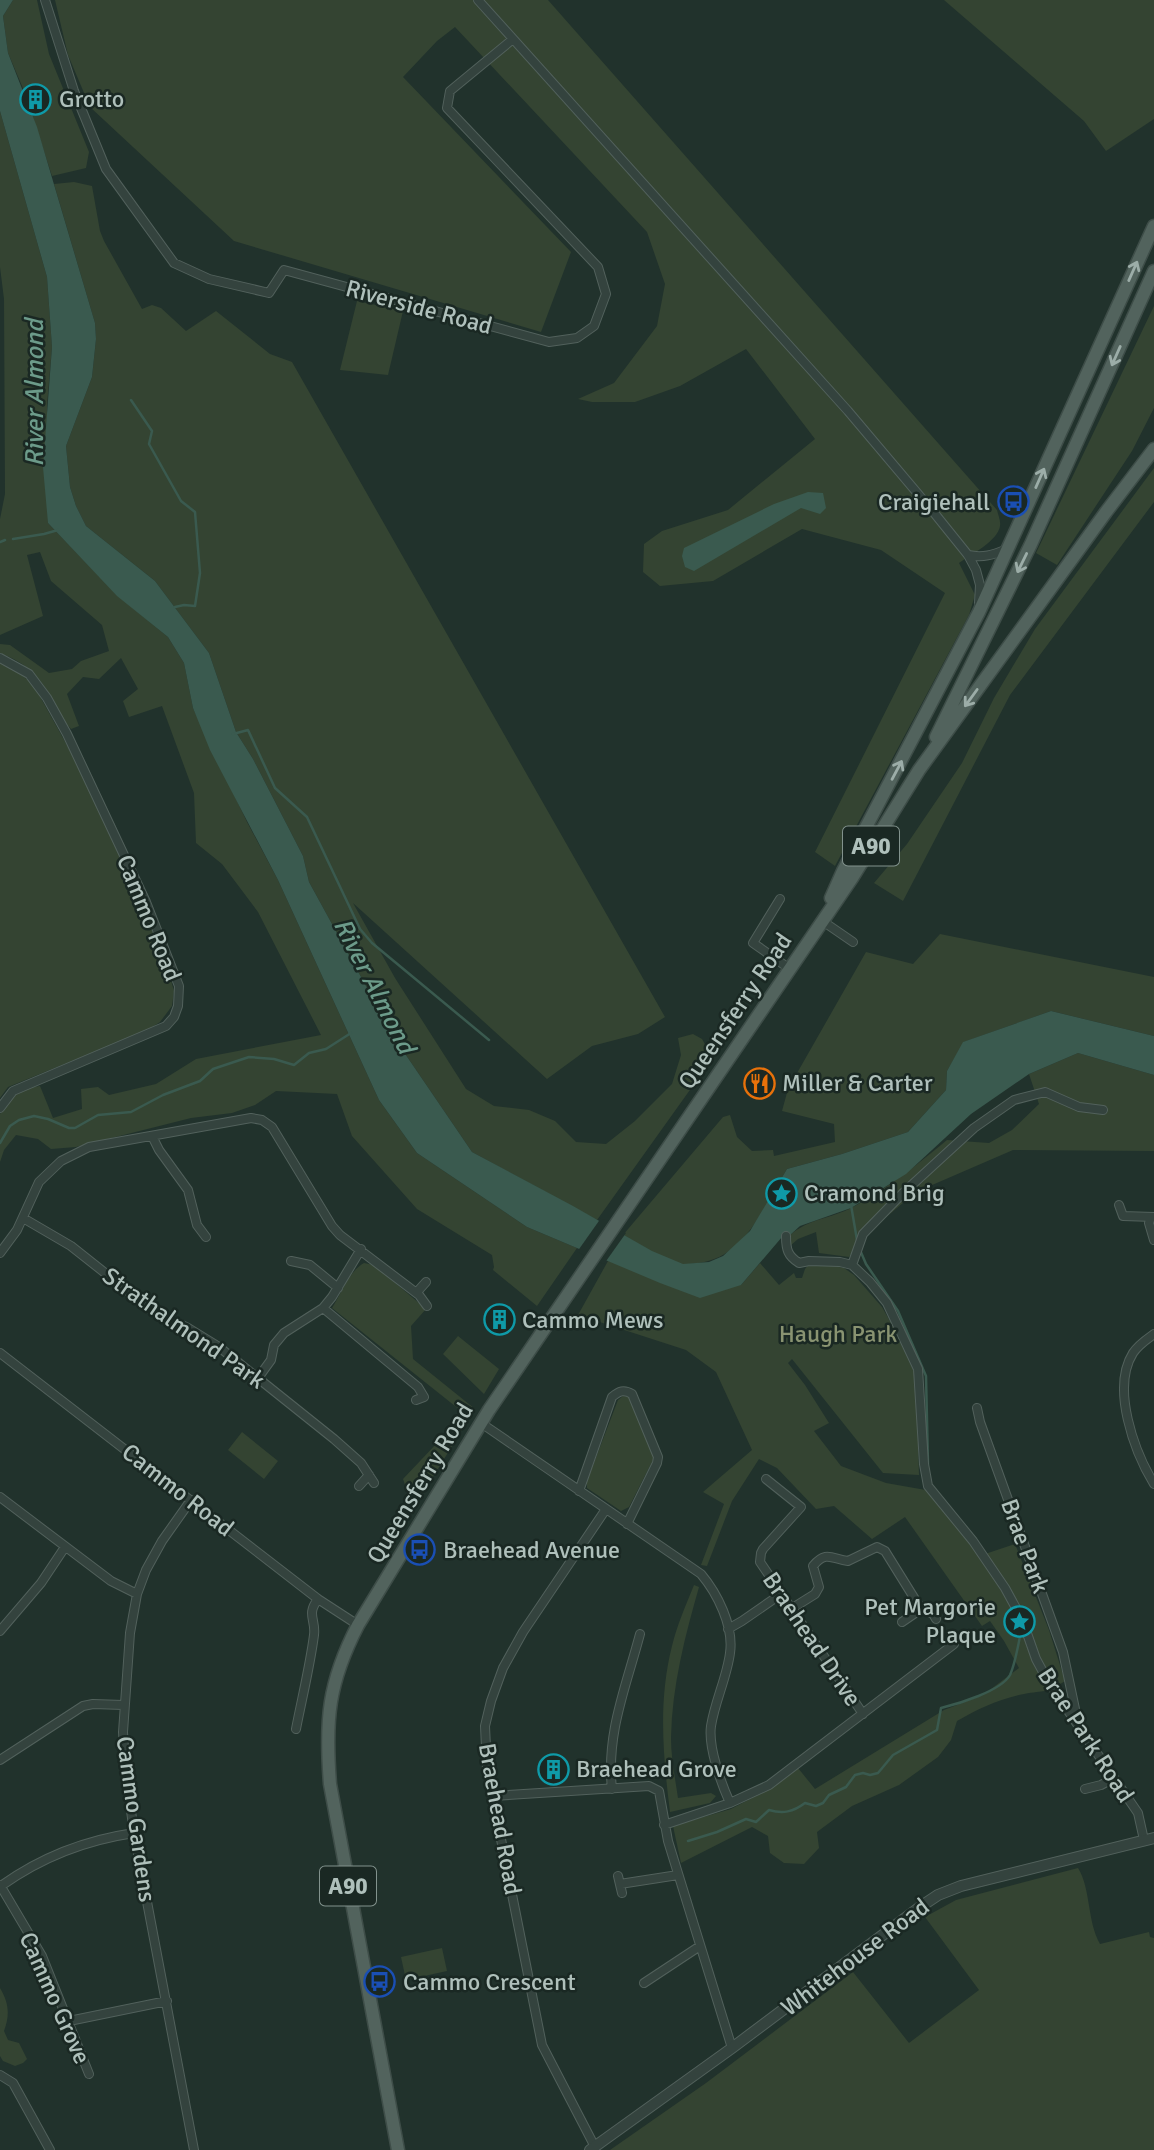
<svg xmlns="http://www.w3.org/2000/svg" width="1154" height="2150" font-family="Signika,sans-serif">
<rect width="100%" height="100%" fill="#21322c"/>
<!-- green -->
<path fill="#344432" d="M13 0H37L49 54 89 152 86 168 52 176 25 93 8 53 3 16Z
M55 0H548L997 510C998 515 1001 521 1000 526 998 541 970 555 959 563L975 595 969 615 835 866 815 852 945 593 881 550 802 529 713 581 660 586 643 572 644 544 662 531 728 510 815 439 746 349 680 386 635 402H592L578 399 614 383 657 326 665 284 647 232 455 27 437 41 403 77 571 252 541 332 234 241 90 107 68 55Z
M944 0H1154V119L1106 151 1084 121Z
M0 111 47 277 52 347 47 405 48 523 117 595 168 637 184 663 193 708 247 822 278 880 379 1100 417 1153 527 1227 577 1248 537 1306 493 1270 494 1267 492 1255 417 1209 352 1136 337 1094 276 1091 255 1105 232 1113 191 1118 76 1147 51 1149 38 1139 16 1135 4 1150 0 1162V1114L13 1095 26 1088 40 1086 53 1118 82 1109 81 1089 98 1087 109 1095 156 1084 196 1059 321 1035 258 912 222 864 196 843 194 793 162 706 129 717 123 701 138 689 121 658 99 679 83 677 67 694 79 726 71 729C63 721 58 710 53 701 40 676 26 663 0 653V644L10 645 49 673 72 669 81 661 109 651 102 625 51 581 40 552 27 555 43 616 0 635V519L5 494 4 299 0 267Z
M74 182 92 186 100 231 104 241 142 309 152 305 161 308 186 331 216 311 270 354 292 362 665 1017 638 1034 592 1046 547 1079 353 903 395 978 466 1089 494 1106 529 1110 555 1121 576 1142 606 1144 635 1121 672 1084 681 1055 678 1038 693 1034 702 1039 710 1053 702 1073 597 1220 472 1152 395 1039 309 882 303 856 253 759 236 732 209 653 155 581 86 526 76 506 70 487 66 446 92 377 96 339 95 323 54 184Z
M357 301 403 311 388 375 340 370Z
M1154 306V408L1132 451 1057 565 1036 553Z
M1154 468V502L1010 695 903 901 874 883 907 844 962 763 994 698 1035 629Z
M0 662 17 671 33 684 68 747 116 847 166 963 174 991 172 1006 160 1022 148 1030 8 1087 0 1098Z
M940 934 1154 977V1036L1051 1011 964 1042 947 1071 946 1090 908 1132 842 1154 787 1169C765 1205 745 1258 698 1263 693 1263 687 1265 682 1264 661 1259 641 1245 623 1235L723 1117 730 1115 737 1137 752 1151 773 1150 774 1156 835 1142 834 1124 782 1111 788 1089 866 952 913 964Z
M1078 1053 1154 1075V1151L1013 1150 916 1192 866 1234 849 1257 819 1253 816 1232 798 1239 790 1246 789 1236C809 1218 831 1219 853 1207 888 1188 917 1165 947 1140L989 1143 1012 1130 1039 1104 1029 1074Z
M608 1261 741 1285 760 1263 779 1285 794 1273 796 1278H802L805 1269 808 1265 835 1266 844 1268 854 1275 882 1307 891 1323 916 1376 919 1475 883 1473 792 1359 788 1363 805 1385 829 1423 814 1431 841 1466 886 1483 937 1492 982 1555 1015 1544 1049 1630 1065 1681C1045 1694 1045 1690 1024 1694 999 1699 978 1709 957 1721L951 1740 938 1757 899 1785 852 1806 817 1832 819 1848 804 1864 784 1863 770 1853 768 1836 752 1827 681 1863 673 1826 731 1809 769 1789 798 1768 815 1789 944 1710 983 1695 1019 1668 1004 1641 990 1621 982 1626 905 1517 872 1539 834 1506 816 1509 777 1468 759 1459 732 1501 707 1566 701 1565 724 1504 703 1492 752 1450 716 1372 686 1350 578 1315Z
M364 1263 374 1265 426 1309 411 1326 413 1359 475 1409 397 1535 387 1527 400 1516 410 1499 403 1479 438 1442 449 1437 465 1414 332 1308C341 1294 349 1271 364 1263Z
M458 1336 499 1369 484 1394 443 1354Z
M623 1396 629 1397 655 1456 629 1507 621 1511 587 1488V1481L618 1400Z
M242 1432 278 1461 264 1479 228 1450Z
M694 1585 699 1587C685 1636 672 1686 671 1738 671 1757 675 1778 678 1798L711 1793 716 1796 710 1803 670 1812C663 1756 658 1701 672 1646 677 1625 686 1605 694 1585Z
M1078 1868C1091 1889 1087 1921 1100 1944L1149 1932 1150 1937 1154 1938V2150H610L706 2083 853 1972 909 2043 979 1990 925 1917 956 1900Z
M442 1948 447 1971 406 1980 401 1957Z
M0 1988C9 2003 10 2015 4 2031L8 2040 19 2043 27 2059 23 2063 15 2066 3 2061 0 2056Z"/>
<!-- water -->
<path fill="#3a5a4f" d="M0 0H13L3 16 8 53 37 127 95 323 96 339 92 377 66 446 70 487 76 506 86 526 155 581 209 653 236 732 253 759 303 856 309 882 395 1039 472 1152 573 1206 652 1251 683 1264 709 1262 723 1256 750 1231 787 1169 842 1154 908 1132 946 1090 947 1071 963 1042 1051 1011 1154 1036V1075L1078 1053 1029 1074 971 1114 906 1174 851 1208 800 1226 789 1236 782 1237 741 1285 700 1298 660 1283 527 1227 417 1153 379 1100 278 880 210 750 193 708 184 663 168 637 117 596 48 523 43 467 52 347 47 277 0 111Z
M808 492 823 493 826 508 820 514 801 508 694 571 685 567 682 556 684 548 774 504Z"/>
<!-- pier -->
<path fill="#21322c" d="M601 1218 626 1233 604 1264 577 1252Z"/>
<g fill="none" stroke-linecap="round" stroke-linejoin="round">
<!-- stream -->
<path stroke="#3a5a4f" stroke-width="2.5" d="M131 400 152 431 149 444 181 501 195 512 200 573 195 606 184 605 175 607
M13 539 44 534 58 530
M0 542 5 540
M233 734 248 730 275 788 307 817 360 929 372 943 489 1040
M0 1143 10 1126 19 1120 34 1116 48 1119 69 1128H75L98 1115 131 1112 163 1095 200 1081 213 1069 249 1057 274 1059 294 1065 309 1053 326 1049 351 1033
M851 1205 857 1240
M860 1250 866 1264 898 1311 926 1376 928 1464
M688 1841 717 1832 746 1819 756 1822 769 1810C783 1814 793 1812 805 1803L816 1806 823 1803 829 1795 846 1787 855 1775 863 1773 870 1775 878 1773 893 1755 937 1730 941 1708C958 1704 1001 1691 1010 1675 1016 1662 1019 1640 1022 1626"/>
<defs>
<path id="minor" d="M45 0 74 91 106 169 174 263 209 279 269 293 284 270 549 342 577 338 594 326 606 294 598 267 447 108 450 91 513 39
M478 0 848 411 935 514 968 555 976 570 980 585 979 603
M968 555C983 558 993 555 1007 549
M0 658 29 674 47 698 67 734 146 902 179 986 178 1006 174 1017 166 1026 13 1091 0 1108
M780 899 753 943 790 969
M821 920 853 942
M152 1136 159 1150 188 1190 197 1225 206 1237
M1119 1205 1123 1216 1154 1217
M1151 1217 1149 1223 1154 1240
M23 1218 71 1246 153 1311 188 1328 219 1347 334 1439 361 1463 374 1483
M786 1236C786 1250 788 1256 799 1263L809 1261 840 1262 852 1265 870 1282 887 1303 918 1369 924 1464 928 1486 973 1541 1005 1588 1022 1619 1036 1659 1049 1683 1138 1813 1144 1840
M0 1253 17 1230 39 1182 61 1161 89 1147 251 1118 262 1120 272 1127 332 1226 340 1235 419 1295 427 1306
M291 1261 310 1265 338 1288
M852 1265 863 1234 902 1194 974 1128 1014 1100 1045 1092 1079 1107 1103 1110
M417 1292 426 1282
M323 1308 418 1387 424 1397 416 1400
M1154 1334C1147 1339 1138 1345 1133 1353 1111 1388 1134 1451 1154 1484
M0 1353 318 1599 358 1625
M258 1378 271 1360 274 1345 284 1333 323 1308 332 1297 361 1249
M977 1408 980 1422 1063 1652 1078 1723
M481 1423 701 1574C717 1593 734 1626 730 1653 727 1677 715 1701 711 1726 708 1747 721 1783 730 1803
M766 1479 801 1507 763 1549 761 1553 760 1562 863 1714
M359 1486 369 1475
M579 1491 612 1397C619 1391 624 1389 632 1394L658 1457 657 1463 627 1524
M0 1497 111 1581 137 1594
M191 1500 162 1541 146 1570 137 1594 130 1633 123 1732 125 1766 134 1833 194 2150
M791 1609 815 1594 819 1587 813 1566C826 1550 832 1559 848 1561L877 1547 885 1551 921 1609 902 1622
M921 1609 933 1614 936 1619
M728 1629 742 1621 781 1594
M0 1631 41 1583 65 1547
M296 1729C302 1698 310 1666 314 1635 316 1619 306 1615 318 1599
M0 1760 83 1706 93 1704 123 1705
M612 1789C606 1733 626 1687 640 1634
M1085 1789 1101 1785 1114 1778
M493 1796 649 1786 659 1791 668 1841 732 2048
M664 1825 730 1803 769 1785 954 1644
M618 1876 622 1893
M620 1884 678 1875
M0 1885 42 1956 89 2074
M1 1886C40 1858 86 1840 134 1833
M644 1983 700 1946
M69 2021 167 2001
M0 2075 13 2083 50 2150
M595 2147 542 2045 487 1769 485 1726 491 1701 503 1668 523 1632 606 1509"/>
<path id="tertiary" d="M590 2150 732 2048 920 1907 938 1895 961 1886 1154 1838"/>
<path id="primary" d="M936 737 1031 544 1154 271
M831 898 843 871 979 612 1154 226
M398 2150 330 1784C325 1720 328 1683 358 1625L489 1410 852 878 919 770 1106 512 1154 449"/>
</defs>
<!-- minor casing -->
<use href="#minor" stroke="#52615c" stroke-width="10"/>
<!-- tertiary casing -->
<use href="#tertiary" stroke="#52615c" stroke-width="12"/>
<!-- primary casing -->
<use href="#primary" stroke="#3e4d48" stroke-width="15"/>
<!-- minor -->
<use href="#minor" stroke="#34433e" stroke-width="8"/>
<!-- tertiary -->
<use href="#tertiary" stroke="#34433e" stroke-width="10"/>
<!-- primary -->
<use href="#primary" stroke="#52635d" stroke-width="12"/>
</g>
<!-- one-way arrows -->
<defs><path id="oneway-shaft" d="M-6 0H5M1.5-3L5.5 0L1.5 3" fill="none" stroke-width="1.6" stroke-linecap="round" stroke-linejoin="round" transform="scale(1.75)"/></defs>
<g stroke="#9cada8">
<use href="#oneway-shaft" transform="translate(1133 271) rotate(-66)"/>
<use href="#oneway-shaft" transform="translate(1116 356) rotate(114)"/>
<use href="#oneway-shaft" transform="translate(1040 478) rotate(-66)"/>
<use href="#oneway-shaft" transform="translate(1022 563) rotate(116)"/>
<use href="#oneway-shaft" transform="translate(971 698) rotate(126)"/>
<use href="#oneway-shaft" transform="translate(897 770) rotate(-62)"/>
</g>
<!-- icons -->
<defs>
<symbol id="building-ring" viewBox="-11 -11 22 22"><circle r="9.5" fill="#1a2823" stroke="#0f9aa8" stroke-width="1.5"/><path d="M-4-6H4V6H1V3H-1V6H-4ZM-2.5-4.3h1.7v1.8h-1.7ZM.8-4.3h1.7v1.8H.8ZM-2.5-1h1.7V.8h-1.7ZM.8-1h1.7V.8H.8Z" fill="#0f9aa8"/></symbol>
<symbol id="bus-ring" viewBox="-11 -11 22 22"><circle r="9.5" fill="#1a2823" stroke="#1a4fb4" stroke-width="1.5"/><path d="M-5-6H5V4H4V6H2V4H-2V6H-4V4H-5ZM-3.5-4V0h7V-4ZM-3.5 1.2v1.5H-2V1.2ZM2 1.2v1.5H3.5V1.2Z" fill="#1a4fb4"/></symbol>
<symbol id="restaurant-ring" viewBox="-11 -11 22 22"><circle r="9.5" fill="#1a2823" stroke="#e8710a" stroke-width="1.5"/><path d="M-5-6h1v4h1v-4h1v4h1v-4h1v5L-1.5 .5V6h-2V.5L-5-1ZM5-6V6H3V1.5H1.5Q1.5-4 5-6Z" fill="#e8710a"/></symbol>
<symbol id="sight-ring" viewBox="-11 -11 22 22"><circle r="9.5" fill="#1a2823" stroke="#0f9aa8" stroke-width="1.5"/><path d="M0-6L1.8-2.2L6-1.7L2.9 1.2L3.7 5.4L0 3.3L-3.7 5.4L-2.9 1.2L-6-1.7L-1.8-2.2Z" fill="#0f9aa8"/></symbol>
</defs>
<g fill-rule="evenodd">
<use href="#building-ring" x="18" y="82" width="35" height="35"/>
<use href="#bus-ring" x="996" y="484" width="35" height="35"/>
<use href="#restaurant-ring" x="742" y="1066" width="35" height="35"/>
<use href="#sight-ring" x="764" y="1176" width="35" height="35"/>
<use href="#building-ring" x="482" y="1302" width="35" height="35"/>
<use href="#bus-ring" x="402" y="1532" width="35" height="35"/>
<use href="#sight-ring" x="1002" y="1604" width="35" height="35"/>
<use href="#building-ring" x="536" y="1752" width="35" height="35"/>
<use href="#bus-ring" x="362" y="1964" width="35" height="35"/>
</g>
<g text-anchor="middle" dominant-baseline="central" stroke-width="5" stroke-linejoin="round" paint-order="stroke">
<!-- shield labels -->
<g fill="#1a2823" stroke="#82928d" stroke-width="2">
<rect x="843" y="826.5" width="56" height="39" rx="5"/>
<rect x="320" y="1866.5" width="56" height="39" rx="5"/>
</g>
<g font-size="23" font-weight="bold" fill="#afc0bb">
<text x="871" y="846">A90</text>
<text x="348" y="1886">A90</text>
</g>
<!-- poi labels -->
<g font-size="24" fill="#afc0bb" stroke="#1a2823" text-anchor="start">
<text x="59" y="99">Grotto</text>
<text x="990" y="502" text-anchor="end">Craigiehall</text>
<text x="782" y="1083">Miller &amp; Carter</text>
<text x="804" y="1193">Cramond Brig</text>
<text x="522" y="1320">Cammo Mews</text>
<text x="443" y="1550">Braehead Avenue</text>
<text x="996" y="1607" text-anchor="end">Pet Margorie<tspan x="996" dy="28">Plaque</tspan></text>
<text x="576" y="1769">Braehead Grove</text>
<text x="403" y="1982">Cammo Crescent</text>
</g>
<!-- street labels -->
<g font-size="24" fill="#afc0bb" stroke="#1a2823">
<text transform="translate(419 307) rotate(15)">Riverside Road</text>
<text transform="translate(149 918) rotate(68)">Cammo Road</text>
<text transform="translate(735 1011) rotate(-56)">Queensferry Road</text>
<text transform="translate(184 1328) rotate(35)">Strathalmond Park</text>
<text transform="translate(420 1483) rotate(-59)">Queensferry Road</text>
<text transform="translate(178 1490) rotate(38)">Cammo Road</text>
<text transform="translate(1025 1546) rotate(70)">Brae Park</text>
<text transform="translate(812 1639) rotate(56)">Braehead Drive</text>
<text transform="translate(1086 1735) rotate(57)">Brae Park Road</text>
<text transform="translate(136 1819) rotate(82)">Cammo Gardens</text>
<text transform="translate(500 1819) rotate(80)">Braehead Road</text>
<text transform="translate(855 1957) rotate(-37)">Whitehouse Road</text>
<text transform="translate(55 1998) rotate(66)">Cammo Grove</text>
</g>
<!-- park labels -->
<g font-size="24" fill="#899371" stroke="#1a2823">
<text x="838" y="1334">Haugh Park</text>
</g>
<!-- water labels -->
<g font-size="26" font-style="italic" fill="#6c9b8a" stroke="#1a2823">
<text transform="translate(35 393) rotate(-90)">River Almond</text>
<text transform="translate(374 986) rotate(63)">River Almond</text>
</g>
</g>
</svg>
